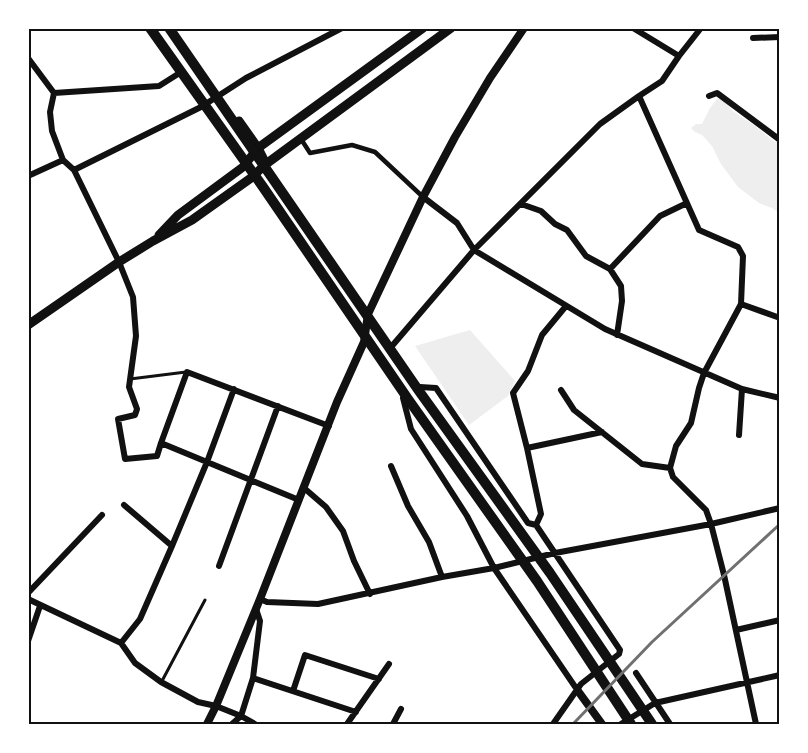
<svg xmlns="http://www.w3.org/2000/svg" width="808" height="753" font-family="'DM Sans',sans-serif">
<rect width="100%" height="100%" fill="#fff"/>
<!-- green -->
<path fill="#eee" d="M717 99H722L734 112 755 126 771 139 779 144V213L772 208 759 203 738 187 721 164 712 146 702 135 695 132 691 128 696 124H702L710 108Z
M470 330 515 381 508 396 469 425 415 346Z"/>
<g fill="none" stroke-linecap="round" stroke-linejoin="round">
<!-- service -->
<path stroke="#111" stroke-width="3" d="M130 379 186 372
M162 681 205 600"/>
<!-- pedestrian -->
<path stroke="#111" stroke-width="4.5" d="M301 139 310 153 352 145 375 152 423 197"/>
<!-- minor -->
<path stroke="#111" stroke-width="6" d="M633 28 679 56
M753 38 780 37
M28 58 54 93 50 112 52 131 63 160 74 170 119 262 133 297 136 336 129 387 137 409 135 415 118 419 125 459 157 456 161 443
M54 93 159 86 178 74
M639 96 699 230 738 247 743 256 741 304 704 373 699 388 691 423 676 446 670 468 673 477 706 510 711 524 780 508
M709 96 717 93 780 140
M74 170 201 107 246 78 342 28
M28 176 63 160
M423 197 457 223 474 250 605 329 742 389 780 398
M521 204 541 211 555 224 567 230 586 256 610 269 621 286 622 301 617 335
M610 269 660 216 687 203
M741 304 780 318
M392 346 474 250 600 124 639 96 662 81 679 56 701 28
M420 387 436 388 528 523 536 525
M561 390 574 410 642 464 670 468
M403 398 411 429 467 516 494 568 578 691
M739 435 742 389
M527 448 602 432
M391 466 408 506 429 542 442 577
M304 488 326 507 343 531 354 561 370 594
M299 500 161 443 187 372 329 426
M124 505 172 546
M219 566 278 406
M28 593 102 515
M28 599 121 643 135 663 161 682 198 702 216 706 241 716 255 724
M260 599 267 602 318 604 442 577 494 568 555 553 711 524 724 575 756 724
M736 630 780 620
M28 641 40 606
M121 643 140 619 172 546 207 462 234 389
M636 673 670 724
M253 678 356 712
M293 691 305 655 379 679
M232 724 241 716 253 678 260 621 256 609
M347 724 389 664
M393 724 401 709
M553 724 581 684 619 654 620 650 536 525 541 514 527 448 513 393 528 371 542 335 566 306
M621 724 655 703 780 675"/>
<!-- tertiary -->
<path stroke="#111" stroke-width="8" d="M578 691 602 724
M207 724 216 706 260 599 337 402 364 342 368 314 423 197 455 137 490 78 524 28"/>
<!-- primary -->
<path stroke="#111" stroke-width="9" d="M159 235 178 215 243 167 258 148 423 28
M28 325 119 262 153 241 192 220 251 178 266 164 451 28"/>
<!-- trunk -->
<path stroke="#111" stroke-width="9" d="M239 121 258 148 264 160"/>
<!-- motorway -->
<path stroke="#111" stroke-width="10" d="M150 28 263 187 408 399 537 581 631 724
M169 28 419 391 550 573 652 724"/>
<!-- rail -->
<path stroke="#707070" stroke-width="3" d="M573 724 652 642 780 524"/>
</g>
<!-- border -->
<rect width="808" height="753" fill="none" stroke="#ffffff" stroke-width="60"/>
<rect x="30" y="30" width="748" height="693" fill="none" stroke="#111" stroke-width="2"/>
</svg>
